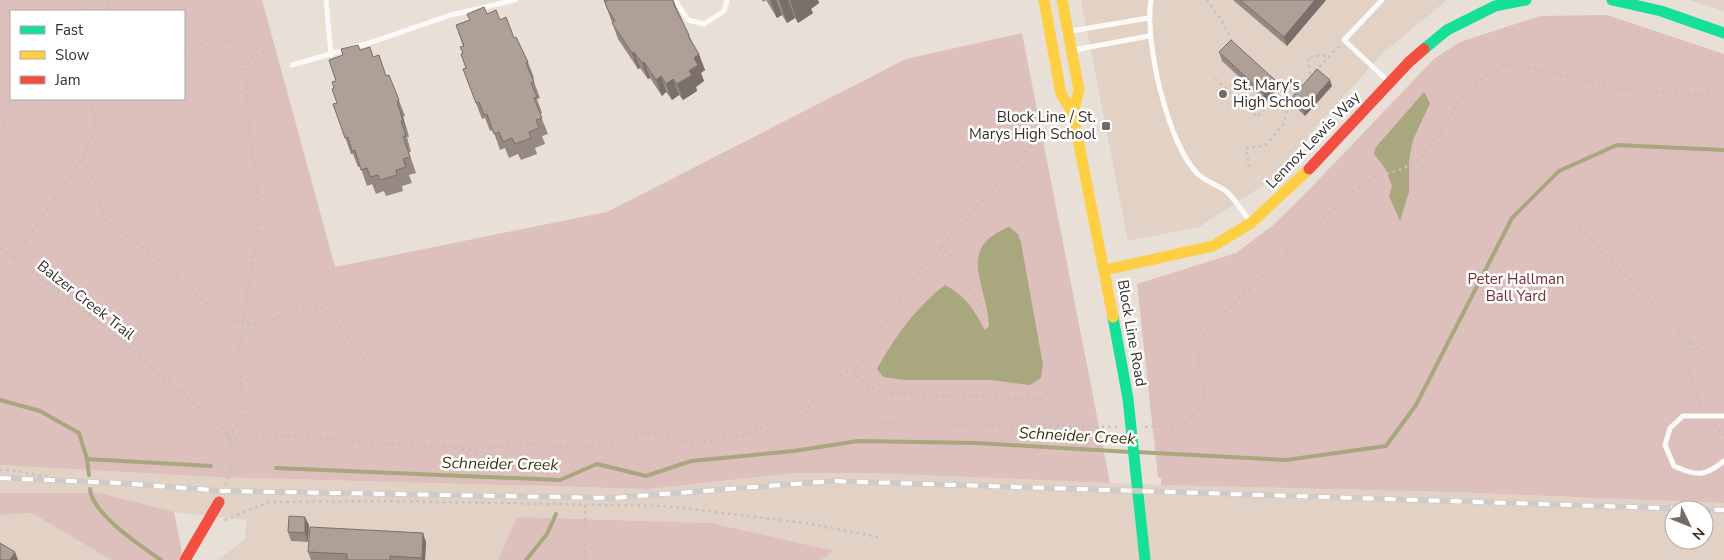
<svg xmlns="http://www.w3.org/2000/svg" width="1724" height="560" font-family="'Nunito Sans',sans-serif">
<rect width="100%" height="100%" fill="#e8dfd7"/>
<!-- built -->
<path fill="#e2d2c5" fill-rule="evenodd" d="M1081 0H1447L1383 53 1309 135 1296 164 1199 227 1128 241Z
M1689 0H1724V11Z
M0 465 215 477 648 489 793 473H873L1161 485 1453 492 1724 503V560H821L834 551 711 523 517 517 498 560H218L245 539 247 520 174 512 100 493 0 494ZM1674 510H1704V540H1674Z
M32 513 113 560H0V515Z"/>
<!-- green -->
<path fill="#ddbfbb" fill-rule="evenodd" d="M0 0H262L335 267 607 212 906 59 1022 33 1110 483 873 473H793L648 489 215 477 0 465ZM11 11H184V99H11Z
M1607 15 1724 54V503L1453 492 1161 485V478L1158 477 1137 284 1236 253 1272 226 1302 197 1434 59 1460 42 1540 16Z
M0 493H100L174 512 182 553 178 560H111L32 513 0 515Z
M517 517 711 523 834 551 821 560H498Z"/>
<!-- water -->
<path fill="#a8a77e" d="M1424 92 1430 103 1413 140 1409 160V192L1400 221 1389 196 1392 186 1385 168 1374 154 1376 147Z
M1009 227 1018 234 1021 243 1043 365 1041 378 1030 385 991 380H905L883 377 877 369C894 338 917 306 945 285 967 297 973 309 985 330L989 326C987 283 955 249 1009 227Z"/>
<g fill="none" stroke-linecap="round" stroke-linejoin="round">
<!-- stream -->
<path stroke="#a8a77e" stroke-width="4" d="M0 400 40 411 79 433 87 459 89 475
M1137 452 1286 460 1386 446 1416 405 1512 218 1559 171 1617 145 1724 150
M87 459 211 466
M276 468 560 480 597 464 646 476 691 461 794 451 858 441 976 443 1130 452
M90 489C92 514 141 546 161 560
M526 560 547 534 556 514"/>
<!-- path -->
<path stroke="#c4c0be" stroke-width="2.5" stroke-dasharray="2.5 4" stroke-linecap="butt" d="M108 0V11
M1207 0 1221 19 1233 43
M82 11 83 0
M184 52 195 51 206 39 231 40 246 70
M271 53 264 52 253 56 246 70 248 118 256 176 259 223 243 322 257 324 278 318 301 306 321 307 344 331 365 360
M1310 74 1308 57 1328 55
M1215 79 1257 117 1284 89 1300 84
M1274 80 1284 89
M0 131 18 99
M81 160 94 180 105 219 158 259 215 312 222 317 243 322 238 358 241 379 243 417 229 438
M1249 167 1246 148 1265 146 1283 125 1291 97 1339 46
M1575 222 1689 342 1724 365
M941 245 958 265 984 311
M0 248 110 331 226 431C237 464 233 458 224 489
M14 259 86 152 95 128 92 99
M1689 342 1691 381 1702 408
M853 371 869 387 884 393 1041 399 1058 427
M806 413C814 397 823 383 840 375 847 370 854 370 861 364L912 280 1036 140 1063 131
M874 423 1117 427
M1714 424 1724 435
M1145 427 1179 426 1199 412 1205 392 1198 355 1201 339 1217 320 1350 193 1376 177 1402 169 1419 160 1440 133 1459 101 1484 76 1513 64 1622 89 1724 96
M229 439 298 435 375 444 457 447 467 450 536 444 575 448 614 443 627 435 645 434H665L693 444 748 434 809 406
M0 470H11L69 481
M585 505V560
M225 520 269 502 388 501 665 506 805 523 883 538"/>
<!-- lane -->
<path stroke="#fcfaf9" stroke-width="5" d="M326 0 331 55
M675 0 688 20 704 24 724 11 727 0
M1151 0C1144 40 1168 146 1198 174 1206 182 1219 185 1227 192 1236 200 1243 213 1251 222
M1382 0 1344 40 1389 82
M1071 31 1149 18
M1074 50 1149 36
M292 65 369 43 451 15 515 0
M1724 416H1683L1670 428 1665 445 1674 466C1696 476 1705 477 1724 461"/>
<!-- fast -->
<path stroke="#16e098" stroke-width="11" d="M1612 0 1661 11 1724 33
M1424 49 1447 30 1495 6 1526 0
M1113 317 1128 399 1145 560"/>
<!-- slow -->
<path stroke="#ffcf43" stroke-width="11" d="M1044 0 1061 94 1073 114 1113 317
M1062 0 1079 90 1073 114
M1105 270 1213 246 1251 223 1309 169"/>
<!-- jam -->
<path stroke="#f24e42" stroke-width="11" d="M1309 169 1409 62 1424 49
M185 560 219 502"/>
<defs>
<path id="rail" d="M0 478 119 483 224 491 612 498 833 481 1724 510"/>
</defs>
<!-- rail casing -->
<use href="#rail" stroke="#cecbc9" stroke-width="5.5"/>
<!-- rail -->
<use href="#rail" stroke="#fff" stroke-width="4" stroke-dasharray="11" stroke-linecap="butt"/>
</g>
<!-- wall -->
<path fill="#968982" d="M603 0H673L705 70 701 73 704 81 696 87 697 91 683 100 679 95 672 100 666 92 662 96 650 78 648 79 640 68 638 69 618 39 605 3Z
M762 0H818L819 3 811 9 813 13 798 23 795 18 787 23 782 15 777 18 766 0 763 2Z
M1233 0H1326L1287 46Z
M487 14 500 20 514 38 528 62 534 78 533 79 540 98 537 99 542 113 540 114 548 134 542 136 545 144 535 148 537 154 521 160 518 154 509 158 505 148 500 150 493 130 490 131 485 118 482 119 463 69 466 68 461 54 462 53 463 46 456 25Z
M360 50 373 57 386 76 399 100 405 116 403 117 409 137H407L411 152H409L416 173 409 175 412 183 402 186 403 191 386 196 384 191 376 194 372 184 367 186 360 166 358 167 353 154H351L333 104 337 103 334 88 336 81Z
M1219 52 1275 80 1278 89 1266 102 1222 61Z
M1332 86 1305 116 1293 105 1291 99Z
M309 525 308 542 291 541 288 532Z
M426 542 425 560H311L308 552Z"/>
<!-- shaded-wall -->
<path fill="#7a6f6a" d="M770 0H776L782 15 777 18Z
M779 0H788L795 18 787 23Z
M790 0H818L819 3 811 9 813 13 798 23Z
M1315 0H1326L1287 46 1284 37Z
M674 2 680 18 673 3Z
M634 52 640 68 638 69 632 53Z
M699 54 705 70 701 73 704 81 696 87 697 91 683 100 677 84 689 71 694 58Z
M644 62 650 78 648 79 642 63Z
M661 76 666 92 662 96 656 80Z
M673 79 679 95 672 100 666 84Z
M1275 80 1278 89 1266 102 1263 93Z
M1330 80 1332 86 1305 116 1303 110Z
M397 101 403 117 409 137 403 121Z
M305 517 309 525 308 542 305 533Z
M423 533 426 542 425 560H422V558Z
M15 552 18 560H10Z"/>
<!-- building -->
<path fill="#ae9f97" stroke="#7a6f6a" d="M608 0H673L674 2 673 3 689 35 688 36 699 54 694 58 698 65 689 71 692 75 677 84 673 79 666 84 661 76 656 80 644 62 642 63 634 52 632 53 612 23 615 21 607 8 605 2Z
M1240 0H1315L1284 37Z
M484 7 487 14 496 10 500 20 506 17 514 38 516 37 528 62 526 63 534 82 531 83 537 97 534 98 542 118 536 120 539 128 529 132 531 138 515 144 512 138 503 142 499 132 494 134 487 114 484 115 479 102 476 103 463 69 466 68 461 54 463 53 460 47 464 46 456 25 470 20 467 14Z
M1231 40 1275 80 1263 93 1219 52Z
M358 45 360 50 370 47 373 57 379 55 386 76 389 75 399 100 397 101 403 121H401L406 136H403L410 157 403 159 406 167 396 170 397 175 380 180 378 175 370 177 367 168 361 170 355 150 352 151 348 137 345 138 333 104 337 103 332 89 334 88 332 82 336 81 329 60 343 55 341 49Z
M1317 69 1330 80 1303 110 1291 99Z
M289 516 305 517V533L288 532Z
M310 527 423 533 422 558 390 556V560H347V554L308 552Z
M0 543 15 552 10 560H0Z"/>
<!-- markers -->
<g fill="#736c66" stroke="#fff" stroke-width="2">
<circle cx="1223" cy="94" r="5"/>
<rect x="1101" y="121" width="10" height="10" rx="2.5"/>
</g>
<g text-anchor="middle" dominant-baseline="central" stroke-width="5" stroke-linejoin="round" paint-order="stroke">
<!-- poi labels -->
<g font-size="15" fill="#342e29" stroke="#fff" text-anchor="start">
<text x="1233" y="85">St. Mary's<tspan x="1233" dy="17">High School</tspan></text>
<text x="1096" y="117" text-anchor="end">Block Line / St.<tspan x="1096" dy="17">Marys High School</tspan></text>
</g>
<!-- street labels -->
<g font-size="15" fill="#342e29" stroke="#fff">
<text transform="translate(1313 140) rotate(-46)">Lennox Lewis Way</text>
<text transform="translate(86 300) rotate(38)">Balzer Creek Trail</text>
<text transform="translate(1132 333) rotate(80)">Block Line Road</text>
</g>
<!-- park labels -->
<g font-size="15" fill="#7a2d31" stroke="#fff">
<text x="1516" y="279">Peter Hallman<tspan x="1516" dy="17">Ball Yard</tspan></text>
</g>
<!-- water labels -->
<g font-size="16" font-style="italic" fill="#37380b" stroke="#fff">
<text transform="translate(1077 436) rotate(3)">Schneider Creek</text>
<text transform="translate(500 464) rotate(1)">Schneider Creek</text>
</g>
</g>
<!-- legend -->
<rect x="10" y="10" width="175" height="90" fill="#ffffff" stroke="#aeaba9"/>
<rect x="20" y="26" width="25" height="8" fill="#16e098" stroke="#aeaba9"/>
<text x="55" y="35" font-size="15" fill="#342e29">Fast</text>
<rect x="20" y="51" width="25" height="8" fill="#ffcf43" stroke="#aeaba9"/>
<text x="55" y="60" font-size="15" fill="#342e29">Slow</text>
<rect x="20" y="76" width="25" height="8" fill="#f24e42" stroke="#aeaba9"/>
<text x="55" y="85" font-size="15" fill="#342e29">Jam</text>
<!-- north arrow -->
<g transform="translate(1689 525) rotate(133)"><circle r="24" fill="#ffffff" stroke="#aeaba9"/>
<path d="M0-4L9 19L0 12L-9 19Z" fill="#736c66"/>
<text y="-8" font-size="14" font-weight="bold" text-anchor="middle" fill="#342e29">N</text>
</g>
</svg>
